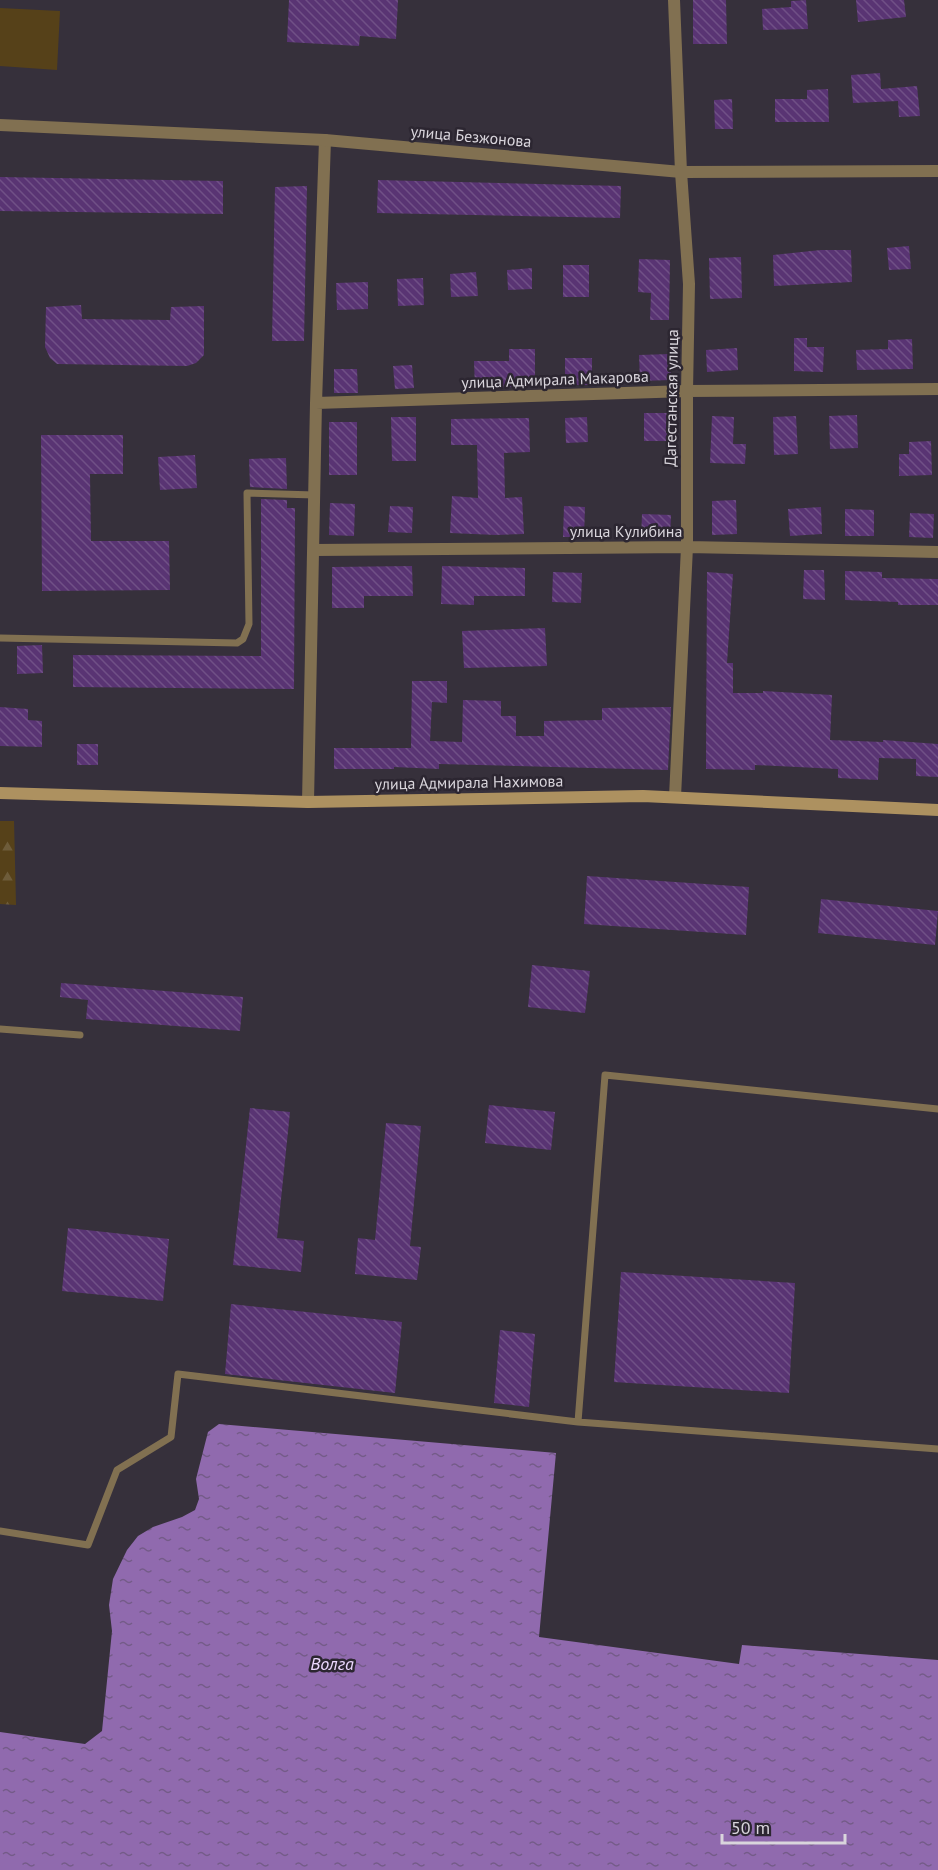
<svg xmlns="http://www.w3.org/2000/svg" width="938" height="1870" font-family="'PT Sans',sans-serif">
<defs>
<pattern id="forest-firs" width="22" height="20" patternUnits="userSpaceOnUse" patternTransform="scale(1.5)"><rect width="22" height="20" fill="#564119"/><path d="M5 1l3.5 6h-7zM16 11l3.5 6h-7z" fill="#6e5c3a"/></pattern>
<pattern id="water-ripples" width="26" height="14" patternUnits="userSpaceOnUse" patternTransform="scale(1.5)"><rect width="26" height="14" fill="#906aae"/><path d="M2 4q2-2 4 0t4 0M15 11q2-2 4 0t4 0" fill="none" stroke="#745b88"/></pattern>
<pattern id="building-back-hatch" width="6" height="6" patternUnits="userSpaceOnUse" patternTransform="scale(1.5)"><rect width="6" height="6" fill="#593473"/><path d="M-1 5l2 2M0 0l6 6M5-1l2 2" fill="none" stroke="#705086"/></pattern>
</defs>
<rect width="100%" height="100%" fill="#36303b"/>
<!-- green -->
<path fill="#564119" d="M0 8 60 11 57 70 0 66Z"/>
<!-- forest -->
<path fill="url(#forest-firs)" d="M0 821H14L16 905 0 904Z"/>
<!-- water -->
<path fill="url(#water-ripples)" d="M219 1424 556 1453 539 1637 739 1664 742 1645 938 1660V1870H0V1732L85 1744 102 1731 112 1631 109 1605 113 1579 127 1550 138 1536 153 1527 182 1517 195 1510 199 1499 196 1479 208 1432Z"/>
<!-- building -->
<path fill="url(#building-back-hatch)" d="M289 0H398L396 39 360 36 359 46 287 42Z
M693 0H726L727 44H693Z
M806 0 808 29 763 30 762 9 791 7V1Z
M856 0H904L906 17 858 22Z
M880 73 881 89 917 86 920 116 899 117 898 101 853 103 851 75Z
M828 89 829 122H775V99H807V90Z
M732 99 733 129H715L714 100Z
M0 177 223 181V214L0 211Z
M378 180 621 186 620 218 377 213Z
M307 186 304 341H272L275 187Z
M909 246 911 269 889 270 887 248Z
M821 250H851L852 282 774 286 773 255Z
M741 257 742 298 710 299 709 258Z
M639 259 670 260 669 320H650L651 293 638 292Z
M563 265H589V297H563Z
M532 268V289L508 290 507 270Z
M476 272 478 296 451 297 450 274Z
M423 278 424 305 398 306 397 279Z
M368 282V309L337 310 336 283Z
M81 305 82 319 170 320 171 307 204 306V355L196 363 187 366 57 364 50 358 45 347 46 307Z
M794 338H807V347H824L823 372 794 371Z
M912 339 913 369 857 370 856 350 888 349V340Z
M737 348 738 370 707 372 706 350Z
M509 349H535V386L475 389 474 361H509Z
M670 354 671 380 640 381 639 355Z
M565 358H592V385H565Z
M412 365 414 388 395 389 393 366Z
M334 369H357L358 393H334Z
M644 413H669V441H644Z
M857 415 858 448 830 449 829 416Z
M712 416 734 417 733 444H746L745 464 710 463Z
M796 416 798 454 774 455 773 417Z
M391 417H416V461H392Z
M587 417 588 442 566 443 565 418Z
M529 418 530 452 504 453 505 498 522 497 524 534 496 535 450 533 452 496 478 498 477 445H451V419Z
M329 422H357V475H329Z
M41 435H123V474H90L91 541H169L170 590 42 591Z
M931 441 932 475 899 476V454H909V442Z
M195 455 197 488 160 490 158 457Z
M286 458 287 489 250 487 249 459Z
M261 499 287 500V508H295L294 689 73 687V655L261 656Z
M736 500 737 534 712 535V501Z
M330 503 355 504 354 536 329 535Z
M390 506 413 507 412 533 388 532Z
M564 506 585 507 584 537H563Z
M821 507 822 534 790 536 788 509Z
M845 509 874 510V536H845Z
M910 513 934 514 933 538 909 537Z
M642 514 671 515 670 539H641Z
M412 566 413 596H364V608H332V567Z
M442 566 525 568V596H474V605L441 604Z
M804 570H824L825 600 803 599Z
M845 571 882 572V578L938 579V605H898V602L845 600Z
M553 572 582 573 581 603 552 602Z
M707 572 733 574 727 663H733V693H763V691L832 695 830 740 883 742V740L938 744V777L916 776V759L879 758 878 780 838 778V769L755 765V770L706 769Z
M545 628 547 666 464 668 462 631Z
M42 645 43 673 17 674V646Z
M412 681H447V703L432 702 430 741 462 742 463 700 501 701V716H516V736H544V721L602 720V708L671 707 668 770 439 764V769L394 767V769H334V748H411Z
M0 707 28 709V720L42 721V747L0 746Z
M77 744H98V765H77Z
M587 876 749 887 746 935 584 924Z
M821 899 938 911 935 945 818 933Z
M532 965 590 971 585 1013 528 1007Z
M61 983 243 997 240 1031 86 1019 88 1000 60 997Z
M489 1105 555 1112 551 1150 485 1143Z
M250 1108 290 1112 277 1238 304 1241 301 1272 233 1265Z
M386 1123 421 1126 410 1246 421 1247 417 1280 355 1274 358 1238 375 1240Z
M68 1228 169 1239 163 1301 62 1291Z
M621 1272 795 1283 789 1393 614 1382Z
M231 1304 402 1322 395 1393 225 1374Z
M500 1330 535 1334 529 1407 494 1403Z"/>
<g fill="none" stroke-linecap="round" stroke-linejoin="round">
<!-- service -->
<path stroke="#817051" stroke-width="7" d="M0 638 237 643 243 639 249 624 247 493 315 495
M0 1029 80 1035
M938 1109 605 1075 578 1422 938 1449
M0 1531 88 1545 117 1470 171 1437 178 1374 578 1422"/>
<!-- minor -->
<path stroke="#817051" stroke-width="12" d="M674 0 681 172 689 284 687 391V547L675 797
M316 403 687 391 938 389
M314 550 687 547 938 552
M308 802 316 403 325 140"/>
<!-- tertiary -->
<path stroke="#817051" stroke-width="12" d="M0 125 325 140 681 172 938 171"/>
<!-- secondary -->
<path stroke="#ad9160" stroke-width="12" d="M0 793 308 802 643 796 938 810"/>
</g>
<g text-anchor="middle" dominant-baseline="central" stroke-width="5" stroke-linejoin="round" paint-order="stroke">
<!-- street labels -->
<g font-size="16" fill="#d9d5dc" stroke="#2c2631">
<text transform="translate(471 136) rotate(5)">улица Безжонова</text>
<text transform="translate(555 379) rotate(-2)">улица Адмирала Макарова</text>
<text transform="translate(671 398) rotate(-89)">Дагестанская улица</text>
<text x="626" y="531">улица Кулибина</text>
<text transform="translate(469 782) rotate(-1)">улица Адмирала Нахимова</text>
</g>
<!-- water labels -->
<g font-size="18" font-style="italic" fill="#ecd8fe" stroke="#2c2631">
<text x="332" y="1663">Волга</text>
</g>
</g>
<!-- scale -->
<path d="M722 1834v9h123v-9" fill="none" stroke="#d9d5dc" stroke-width="3"/>
<text x="731" y="1834" font-size="18" fill="#d9d5dc" stroke="#2c2631" stroke-width="4.5" paint-order="stroke">50 m</text>
</svg>
